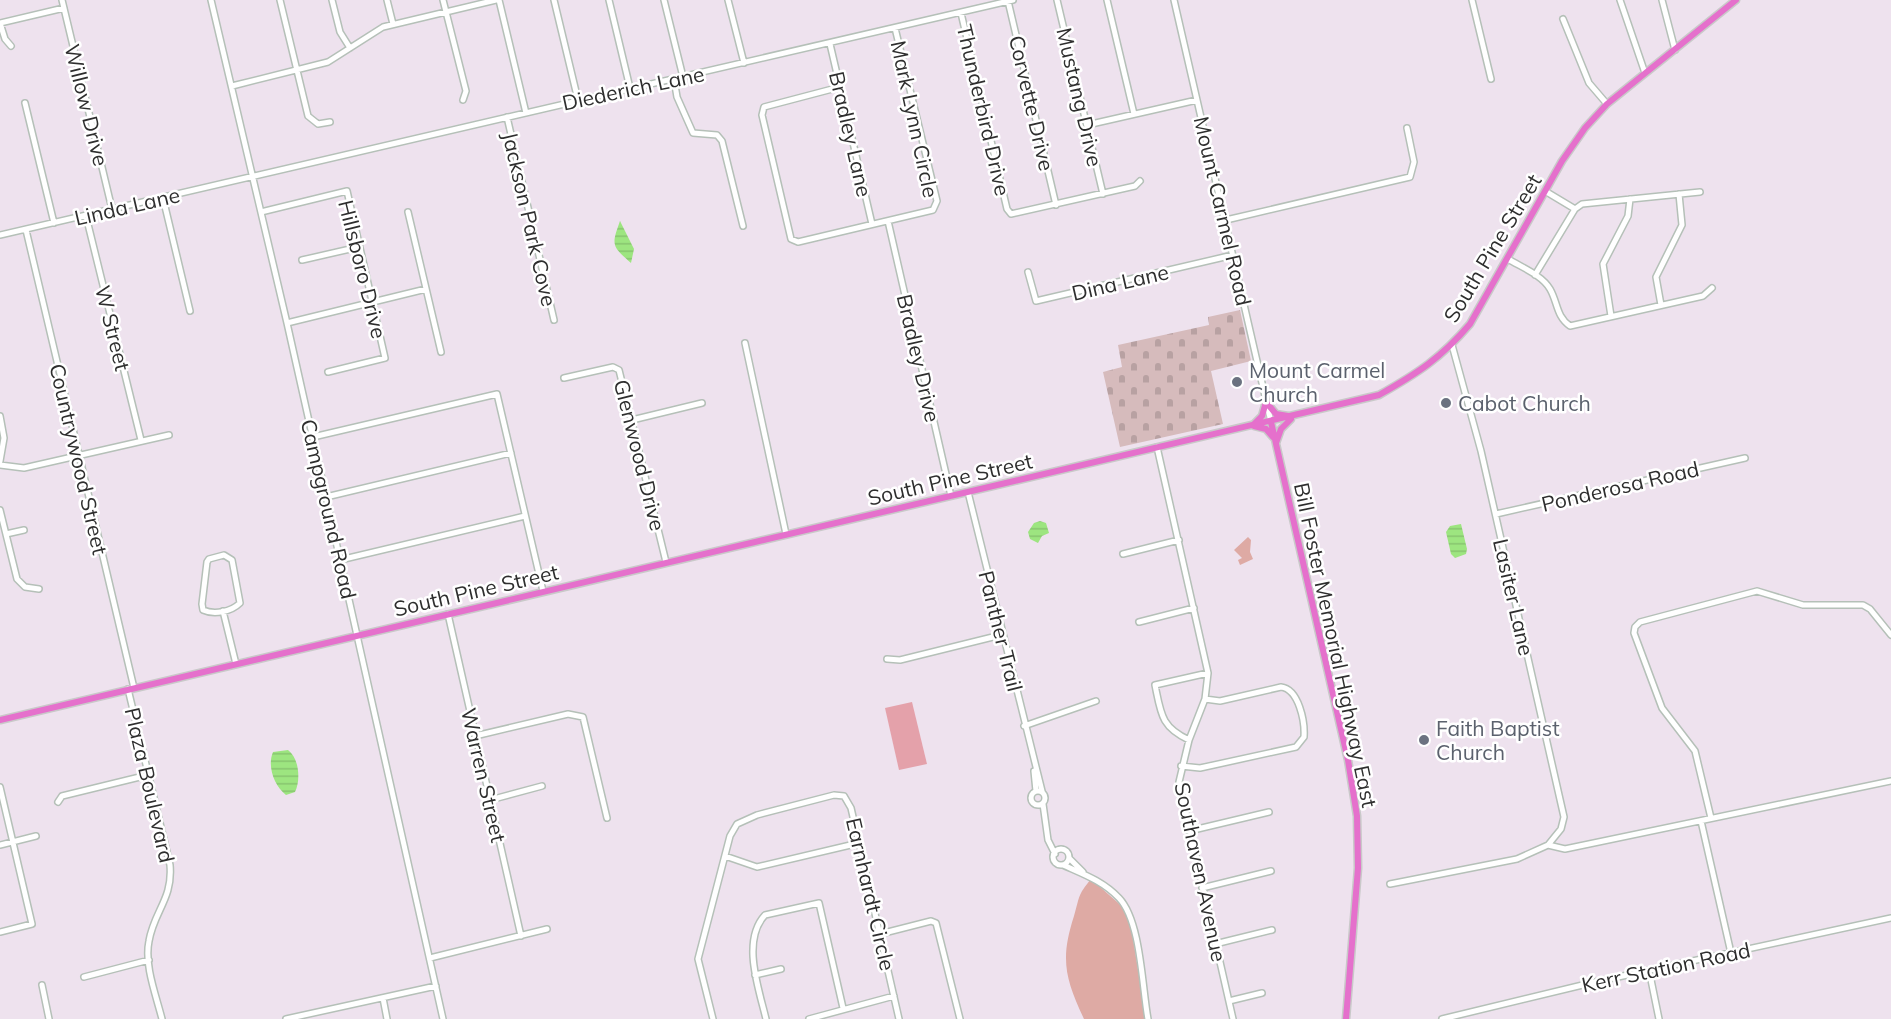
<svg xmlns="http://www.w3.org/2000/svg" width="1891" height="1019" font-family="Mulish,sans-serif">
<defs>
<pattern id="cemetery-stones" width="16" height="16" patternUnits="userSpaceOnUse" patternTransform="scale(1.5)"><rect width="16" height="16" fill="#d6bbbc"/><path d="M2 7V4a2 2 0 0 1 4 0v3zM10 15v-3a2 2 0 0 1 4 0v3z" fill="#b8a1a2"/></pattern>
<pattern id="water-rules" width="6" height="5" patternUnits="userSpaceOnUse" patternTransform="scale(1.5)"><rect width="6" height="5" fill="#9de580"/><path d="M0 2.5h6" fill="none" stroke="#88c56f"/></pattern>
</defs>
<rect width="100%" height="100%" fill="#eee2ee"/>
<!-- grass -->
<path fill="#deaaa4" d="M1248 537 1251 540 1250 552 1253 559 1240 565 1238 560 1242 558 1234 550Z
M1091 879 1124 908 1131 926 1146 1019H1084C1065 978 1060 959 1074 916 1080 896 1077 896 1091 879Z"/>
<!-- cemetery -->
<path fill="url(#cemetery-stones)" d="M1240 310 1251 361 1211 371 1223 424 1120 447 1103 372 1122 367 1118 345 1209 325 1208 317Z"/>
<!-- pitch -->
<path fill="#e4a1aa" d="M912 702 927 764 899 770 885 708Z"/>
<!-- water -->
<path fill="url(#water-rules)" d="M620 221 634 249 631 263C612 246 611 246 620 221Z
M1040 521 1046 523 1049 533 1042 536 1038 543 1030 539 1028 532 1034 523Z
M1461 524 1467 549 1466 554 1455 558 1451 554 1446 532 1450 526Z
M288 750C299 758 301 780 295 792L286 795C274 786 267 766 273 752Z"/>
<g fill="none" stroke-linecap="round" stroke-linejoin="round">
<defs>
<path id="minor" d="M62 0 112 209
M211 0 287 323 443 1019
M280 0 308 116 318 124 330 122
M332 0 340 32 350 48
M387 0 393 24
M443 0 466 91 463 100
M499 0 526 113
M554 0 578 100
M609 0 630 88
M664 0 683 77
M728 0 744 63
M1057 0 1103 194
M1107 0 1134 114
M1174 0 1271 422
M1472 0 1491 79
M1620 0 1645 73
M1662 0 1675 50
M1008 1 1056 205
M961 13 1007 209 1011 214 1135 186 1140 181
M1563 19 1589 83 1607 104
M0 23 64 8
M0 23 5 39 11 46
M830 44 872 224
M674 79 677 97 693 133 717 135 722 141 743 226
M232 86 328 62 383 27 496 0
M840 87 764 107 762 115 791 239 798 242 933 210 937 201 895 28
M25 103 54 223
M507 117 554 320
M1087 125 1197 100
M1545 191 1575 209
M163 198 190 311
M261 212 347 191 385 358 328 372
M408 212 441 352
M86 216 141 440
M1226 220 1410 177 1414 162 1407 128
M888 221 951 496
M26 230 134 688
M0 235 1013 0
M1508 259C1521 267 1542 275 1550 289 1558 303 1556 316 1570 326L1703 296 1712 288
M302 260 359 247
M1028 272 1036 301 1233 255
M1535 275 1575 209 1582 204 1700 192
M1661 305 1656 277 1682 225 1679 194
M1611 316 1603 264 1628 216 1630 199
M287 323 426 289
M745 343 786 534
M1452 345 1481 451 1564 817 1561 829 1548 845
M564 378 613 367 619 370 666 562
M0 416 4 438 0 461
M632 420 702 403
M313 437 497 394 543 591
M1157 447 1208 673 1205 699 1189 740 1179 782 1233 1019
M0 465 24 468 169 435
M968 492 1042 791
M326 497 511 453
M0 510 17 579 25 587 39 589
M1496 514 1745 458
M6 534 24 530
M1123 554 1179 540
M224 555 232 560 240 603C231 612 214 615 203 610L202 604 207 562 209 559Z
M340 560 525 516
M223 611 236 664
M448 614 521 936
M1139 622 1194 608
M887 659 900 660 1001 635
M128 689 170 865C173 899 154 911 149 941 144 965 156 995 162 1019
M1024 726 1096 701
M475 736 568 714 583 717 607 818
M1189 740C1161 727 1161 714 1155 685L1208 673
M1181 766 1200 768 1296 747 1304 737C1305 722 1299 689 1281 687L1220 701 1205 699
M1034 771 1036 791
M0 787 32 924 0 932
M1031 798a7 7 0 1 1 14 0a7 7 0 1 1-14 0Z
M490 800 542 786
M58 802 62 796 148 775
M1043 804 1048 840 1055 854
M1711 818 1695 751 1662 708 1634 633 1635 627 1640 622 1757 591 1803 605H1863L1870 609 1891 635
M1701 821 1731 953
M1189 831 1269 812
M0 845 36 836
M1053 857a8 8 0 1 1 16 0a8 8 0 1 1-16 0Z
M725 856 757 867 859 843
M1069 858 1083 872
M1063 865C1083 874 1103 881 1119 898 1141 921 1142 987 1148 1019
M1390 884 1517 859 1548 845 1565 849 1891 781
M1202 888 1271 871
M880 934 931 921 936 923 960 1019
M1215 944 1272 930
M430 958 547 929
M1649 970 1659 1019
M755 975 781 969
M84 977 149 960
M42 985 49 1019
M383 998 387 1019
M1229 1001 1262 993
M286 1019 436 986
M713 1019 698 959 730 836 737 824 757 815 834 795 844 796 851 808 899 1019
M766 1019C759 989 741 941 765 915L819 903 843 1008
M809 1019 894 996
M1442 1019 1595 982 1891 918"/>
<path id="major" d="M1266 402 1276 414 1288 416
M1271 422 1348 760 1357 816 1358 868 1346 1019
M1254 424 1262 416 1266 402
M1254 426 1266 429 1273 437
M1276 443 1281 429 1291 419
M0 720 1379 395C1418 373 1441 358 1470 324L1562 161 1585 128 1607 104 1736 0"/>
</defs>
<!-- minor casing -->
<use href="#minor" stroke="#b5c0b8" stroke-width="8"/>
<!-- major casing -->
<use href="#major" stroke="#c9c9c9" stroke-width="9"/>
<!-- minor -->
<use href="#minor" stroke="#fff" stroke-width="5"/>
<!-- major -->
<use href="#major" stroke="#e570cc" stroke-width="6"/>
</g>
<!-- markers -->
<g fill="#6b7280" stroke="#fff" stroke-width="2">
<circle cx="1237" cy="382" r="6"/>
<circle cx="1446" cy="403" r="6"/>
<circle cx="1424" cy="740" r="6"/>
</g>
<g text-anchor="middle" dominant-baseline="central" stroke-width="5" stroke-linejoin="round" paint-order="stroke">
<!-- street labels -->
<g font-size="21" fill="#2e2e2e" stroke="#fff">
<text transform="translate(633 88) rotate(-12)">Diederich Lane</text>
<text transform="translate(1080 97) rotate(77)">Mustang Drive</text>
<text transform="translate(1032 103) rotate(77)">Corvette Drive</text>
<text transform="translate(87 105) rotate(76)">Willow Drive</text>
<text transform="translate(984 110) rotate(77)">Thunderbird Drive</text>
<text transform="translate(915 119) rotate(78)">Mark Lynn Circle</text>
<text transform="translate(851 134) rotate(77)">Bradley Lane</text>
<text transform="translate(127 206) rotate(-13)">Linda Lane</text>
<text transform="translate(1223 211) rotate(77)">Mount Carmel Road</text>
<text transform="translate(530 219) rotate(77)">Jackson Park Cove</text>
<text transform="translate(1492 248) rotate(-59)">South Pine Street</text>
<text transform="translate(363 269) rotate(76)">Hillsboro Drive</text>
<text transform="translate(1120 282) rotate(-13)">Dina Lane</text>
<text transform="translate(113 328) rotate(76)">W Street</text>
<text transform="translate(919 358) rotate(77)">Bradley Drive</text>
<text transform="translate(640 455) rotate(76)">Glenwood Drive</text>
<text transform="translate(79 459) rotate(77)">Countrywood Street</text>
<text transform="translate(950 479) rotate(-13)">South Pine Street</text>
<text transform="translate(1620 486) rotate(-13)">Ponderosa Road</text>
<text transform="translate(329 509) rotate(77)">Campground Road</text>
<text transform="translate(476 590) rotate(-13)">South Pine Street</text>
<text transform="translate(1514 597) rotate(77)">Lasiter Lane</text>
<text transform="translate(1001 631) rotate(76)">Panther Trail</text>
<text transform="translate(1336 645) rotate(78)">Bill Foster Memorial Highway East</text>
<text transform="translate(484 775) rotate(77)">Warren Street</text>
<text transform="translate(150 785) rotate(77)">Plaza Boulevard</text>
<text transform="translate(1201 872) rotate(78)">Southaven Avenue</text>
<text transform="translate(871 894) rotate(77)">Earnhardt Circle</text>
<text transform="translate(1666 967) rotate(-12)">Kerr Station Road</text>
</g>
<!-- worship labels -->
<g font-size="21" fill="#5b616d" stroke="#fff" text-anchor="start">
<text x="1249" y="370">Mount Carmel<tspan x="1249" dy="24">Church</tspan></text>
<text x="1458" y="403">Cabot Church</text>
<text x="1436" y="728">Faith Baptist<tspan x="1436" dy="24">Church</tspan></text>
</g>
</g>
</svg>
